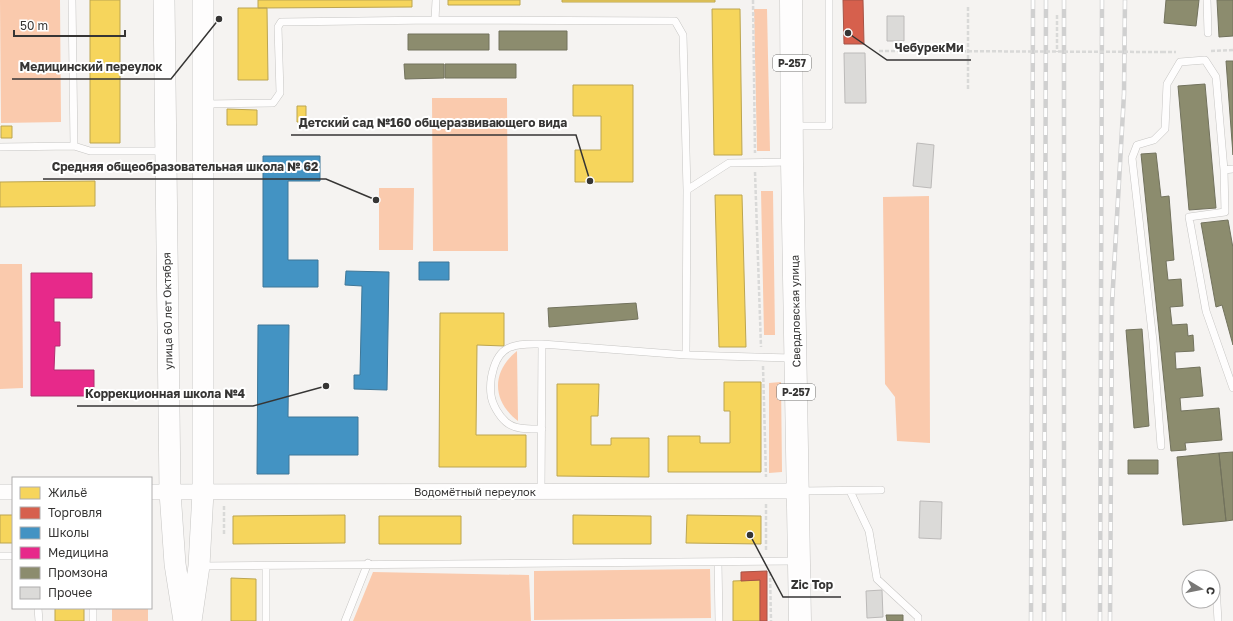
<svg xmlns="http://www.w3.org/2000/svg" width="1233" height="621" font-family="'Golos Text',sans-serif">
<rect width="100%" height="100%" fill="#f5f3f1"/>
<!-- green -->
<path fill="#facaad" d="M0 0H60L61 122 1 123Z
M754 9H767L770 151H757Z
M432 98H507L508 251H433Z
M379 188H414L413 250H379Z
M773 191 775 335H764L761 191Z
M929 196 930 443 897 441 895 397 885 384 883 197Z
M0 264H22L23 388 0 389Z
M517 351 518 421C492 401 491 372 517 351Z
M781 382 782 472 769 473V383Z
M710 569 711 618 534 620V571Z
M373 572 529 575 531 621H353Z
M112 608H148V621H112Z"/>
<!-- homes -->
<path fill="#f6d55c" stroke="#bca550" d="M90 0H120V143H90Z
M258 0H412V7L258 8Z
M448 0H520V5H448Z
M562 0H715V2H562Z
M238 8H267L268 80H238Z
M712 9H740L742 155H714Z
M573 85H633V182H575V150H601V116H573Z
M297 106H306V122H297Z
M227 109 257 110V125H227Z
M1 126H12V138H1Z
M95 181V206L0 207V182Z
M715 195H742L746 347H719Z
M440 313H504V346L477 345 476 435H526V467H439Z
M724 382H761V472H668V436H700V443H730V411H724Z
M557 384H599L598 416H591V445H611V438H649V477L557 476Z
M0 515H13V543H0Z
M345 515V543L233 544V516Z
M573 515 651 516V544H573Z
M687 515 761 516V544L686 543Z
M379 516H461V544H379Z
M231 578 256 579V621H231Z
M760 580V621H733V581Z
M55 608H84V621H55Z"/>
<!-- shops -->
<path fill="#d6604d" stroke="#a65346" d="M843 0H863L864 44H844Z
M767 571V621H760V580L741 581V572Z"/>
<!-- schools -->
<path fill="#4393c3" stroke="#3f7798" d="M263 156H320V181H288V260H318V287H263Z
M419 262H449V280H419Z
M346 271 389 272 387 390 354 389V375H360L362 286 345 285Z
M258 325H289L288 417H358V455H289V474H257Z"/>
<!-- health -->
<path fill="#e7298a" stroke="#b22d70" d="M31 273H92V298H54V322H60V346H55L54 370H94V396H31Z"/>
<!-- industry -->
<path fill="#8c8c6e" stroke="#72725d" d="M1166 0H1199L1196 26 1164 23Z
M1217 0H1233V36L1219 37Z
M499 31H567V50H499Z
M408 34H489V50H408Z
M1226 61H1233V155Z
M404 64H444V78L405 79Z
M445 64H516V78H445Z
M1205 84 1216 208 1189 210 1178 86Z
M1156 153 1161 197 1169 196 1174 260 1166 261 1168 280 1181 279 1183 306 1170 307 1172 325 1187 324 1188 336 1193 335 1194 351 1175 352 1176 369 1200 367 1203 396 1180 398 1181 411 1219 408 1222 440 1185 443 1186 450 1171 451 1141 154Z
M1228 220 1233 248V345L1222 305 1216 307 1201 223Z
M636 303 638 319 549 327 548 308Z
M1142 329 1149 426 1134 428 1126 330Z
M1233 452V520L1226 521 1219 453Z
M1219 453 1226 521 1183 525 1177 457Z
M1128 460H1158V474H1128Z
M886 615H903V621H887Z"/>
<!-- building -->
<path fill="#dbdad8" stroke="#bcbab9" d="M887 16H904V41H887Z
M844 53H865L866 103H845Z
M917 143 934 145 931 188 913 186Z
M920 501 942 502 941 539 919 538Z
M882 590 883 617 867 618 866 591Z"/>
<g fill="none" stroke-linecap="round" stroke-linejoin="round">
<defs>
<path id="lane" d="M72 0 74 146 90 151H165
M1207 0 1208 33
M435 20 675 21 683 35 687 190 729 163 790 162
M206 104 273 103 280 93 278 27 281 22 435 20 436 0
M794 126H829V0
M0 147 74 146
M1224 170 1225 212 1189 217 1206 311 1233 388
M687 190 686 355 793 358
M542 429C530 429 515 430 506 422 499 416 492 404 491 395 489 380 494 352 511 347 520 343 532 344 542 344
M1161 446 1153 341 1132 158 1137 145 1154 140 1165 129 1167 84 1180 62 1205 60 1216 77 1224 170 1233 169
M541 491 542 344 686 355
M800 491 881 490
M850 491 869 531 877 579 918 617V621
M0 556H13
M718 562 719 621
M202 566 797 561
M1216 586 1218 621
M38 608 39 621
M93 608V621
M266 621V566
M345 621 368 563"/>
<path id="street" d="M0 492H13
M151 492 798 491"/>
<path id="secondary" d="M164 0 170 492 175 564 184 621
M191 621 199 566 203 492V0"/>
<path id="highway" d="M791 0 792 162 800 621"/>
</defs>
<!-- lane casing -->
<use href="#lane" stroke="#c6c5c3" stroke-width="8"/>
<!-- street casing -->
<use href="#street" stroke="#c6c5c3" stroke-width="16"/>
<!-- secondary casing -->
<use href="#secondary" stroke="#c6c5c3" stroke-width="22"/>
<!-- highway casing -->
<use href="#highway" stroke="#c6c5c3" stroke-width="23"/>
<!-- path -->
<path stroke="#d9d9d8" stroke-width="2.5" stroke-dasharray="4 2" stroke-linecap="butt" d="M753 0 755 153
M1057 15V52
M879 51H908
M1211 51 1233 50
M1162 52H1176
M968 89V7
M755 172 761 347
M763 366 766 477
M766 504V551
M224 534V506
M770 572 771 621"/>
<!-- lane -->
<use href="#lane" stroke="#fefdfd" stroke-width="7"/>
<!-- street -->
<use href="#street" stroke="#fefdfd" stroke-width="15"/>
<!-- secondary -->
<use href="#secondary" stroke="#fefdfd" stroke-width="21"/>
<!-- highway -->
<use href="#highway" stroke="#fefdfd" stroke-width="22"/>
<defs>
<path id="rail" d="M1031 621 1033 0
M1044 621 1046 0
M1064 621V0
M1100 621 1102 0
M1110 621 1112 304 1124 94 1125 0"/>
</defs>
<!-- rail casing -->
<use href="#rail" stroke="#d0d0d0" stroke-width="4.5"/>
<!-- rail -->
<use href="#rail" stroke="#fff" stroke-width="3" stroke-dasharray="9" stroke-linecap="butt"/>
<!-- path-bridge -->
<path stroke="#d9d9d8" stroke-width="2.5" stroke-dasharray="4 2" stroke-linecap="butt" d="M908 51 1162 52"/>
</g>
<g text-anchor="middle" dominant-baseline="central" stroke-width="4" stroke-linejoin="round" paint-order="stroke">
<!-- shield labels -->
<g fill="#fff" stroke="#727271" stroke-width="1">
<rect x="773" y="55" width="38" height="16" rx="3"/>
<rect x="777" y="384" width="38" height="16" rx="3"/>
</g>
<g font-size="10" font-weight="bold" fill="#363534">
<text x="792" y="63">Р-257</text>
<text x="796" y="392">Р-257</text>
</g>
<!-- street labels -->
<g font-size="11" fill="#363534" stroke="#fff">
<text transform="translate(167 311) rotate(-91)">улица 60 лет Октября</text>
<text transform="translate(795 311) rotate(-91)">Свердловская улица</text>
<text x="475" y="491">Водомётный переулок</text>
</g>
</g>
<!-- callouts -->
<path fill="none" stroke="#363534" stroke-width="1.5" d="M848 33L887 60H971M219 19L171 79H12M590 181L576 135H291M376 200L326 179H43M326 386L253 406H77M750 535L783 597H841"/>
<g fill="#363534" stroke="#fff" stroke-width="1.5">
<circle cx="848" cy="33" r="4"/>
<circle cx="219" cy="19" r="4"/>
<circle cx="590" cy="181" r="4"/>
<circle cx="376" cy="200" r="4"/>
<circle cx="326" cy="386" r="4"/>
<circle cx="750" cy="535" r="4"/>
</g>
<g font-size="12" text-anchor="middle" font-weight="bold" fill="#363534" stroke="#fff" stroke-width="4" stroke-linejoin="round" paint-order="stroke">
<text x="929" y="52">ЧебурекМи</text>
<text x="91" y="71">Медицинский переулок</text>
<text x="433" y="127">Детский сад №160 общеразвивающего вида</text>
<text x="185" y="171">Средняя общеобразовательная школа № 62</text>
<text x="165" y="398">Коррекционная школа №4</text>
<text x="812" y="589">Zic Top</text>
</g>
<!-- legend -->
<rect x="12" y="477" width="140" height="132" fill="#ffffff" stroke="#afaeae"/>
<rect x="20" y="487" width="20" height="12" fill="#f6d55c" stroke="#afaeae"/>
<text x="48" y="497" font-size="12" fill="#363534">Жильё</text>
<rect x="20" y="507" width="20" height="12" fill="#d6604d" stroke="#afaeae"/>
<text x="48" y="517" font-size="12" fill="#363534">Торговля</text>
<rect x="20" y="527" width="20" height="12" fill="#4393c3" stroke="#afaeae"/>
<text x="48" y="537" font-size="12" fill="#363534">Школы</text>
<rect x="20" y="547" width="20" height="12" fill="#e7298a" stroke="#afaeae"/>
<text x="48" y="557" font-size="12" fill="#363534">Медицина</text>
<rect x="20" y="567" width="20" height="12" fill="#8c8c6e" stroke="#afaeae"/>
<text x="48" y="577" font-size="12" fill="#363534">Промзона</text>
<rect x="20" y="587" width="20" height="12" fill="#dbdad8" stroke="#afaeae"/>
<text x="48" y="597" font-size="12" fill="#363534">Прочее</text>
<!-- north arrow -->
<g transform="translate(1201 589) rotate(100)"><circle r="19" fill="#ffffff" stroke="#afaeae"/>
<path d="M0-3L7 15L0 10L-7 15Z" fill="#797876"/>
<text y="-6" font-size="11" font-weight="bold" text-anchor="middle" fill="#363534">С</text>
</g>
<!-- scale -->
<path d="M14 30v6h111v-6" fill="none" stroke="#363534" stroke-width="2"/>
<text x="20" y="30" font-size="12" fill="#363534" stroke="#ffffff" stroke-width="3" paint-order="stroke">50 m</text>
</svg>
